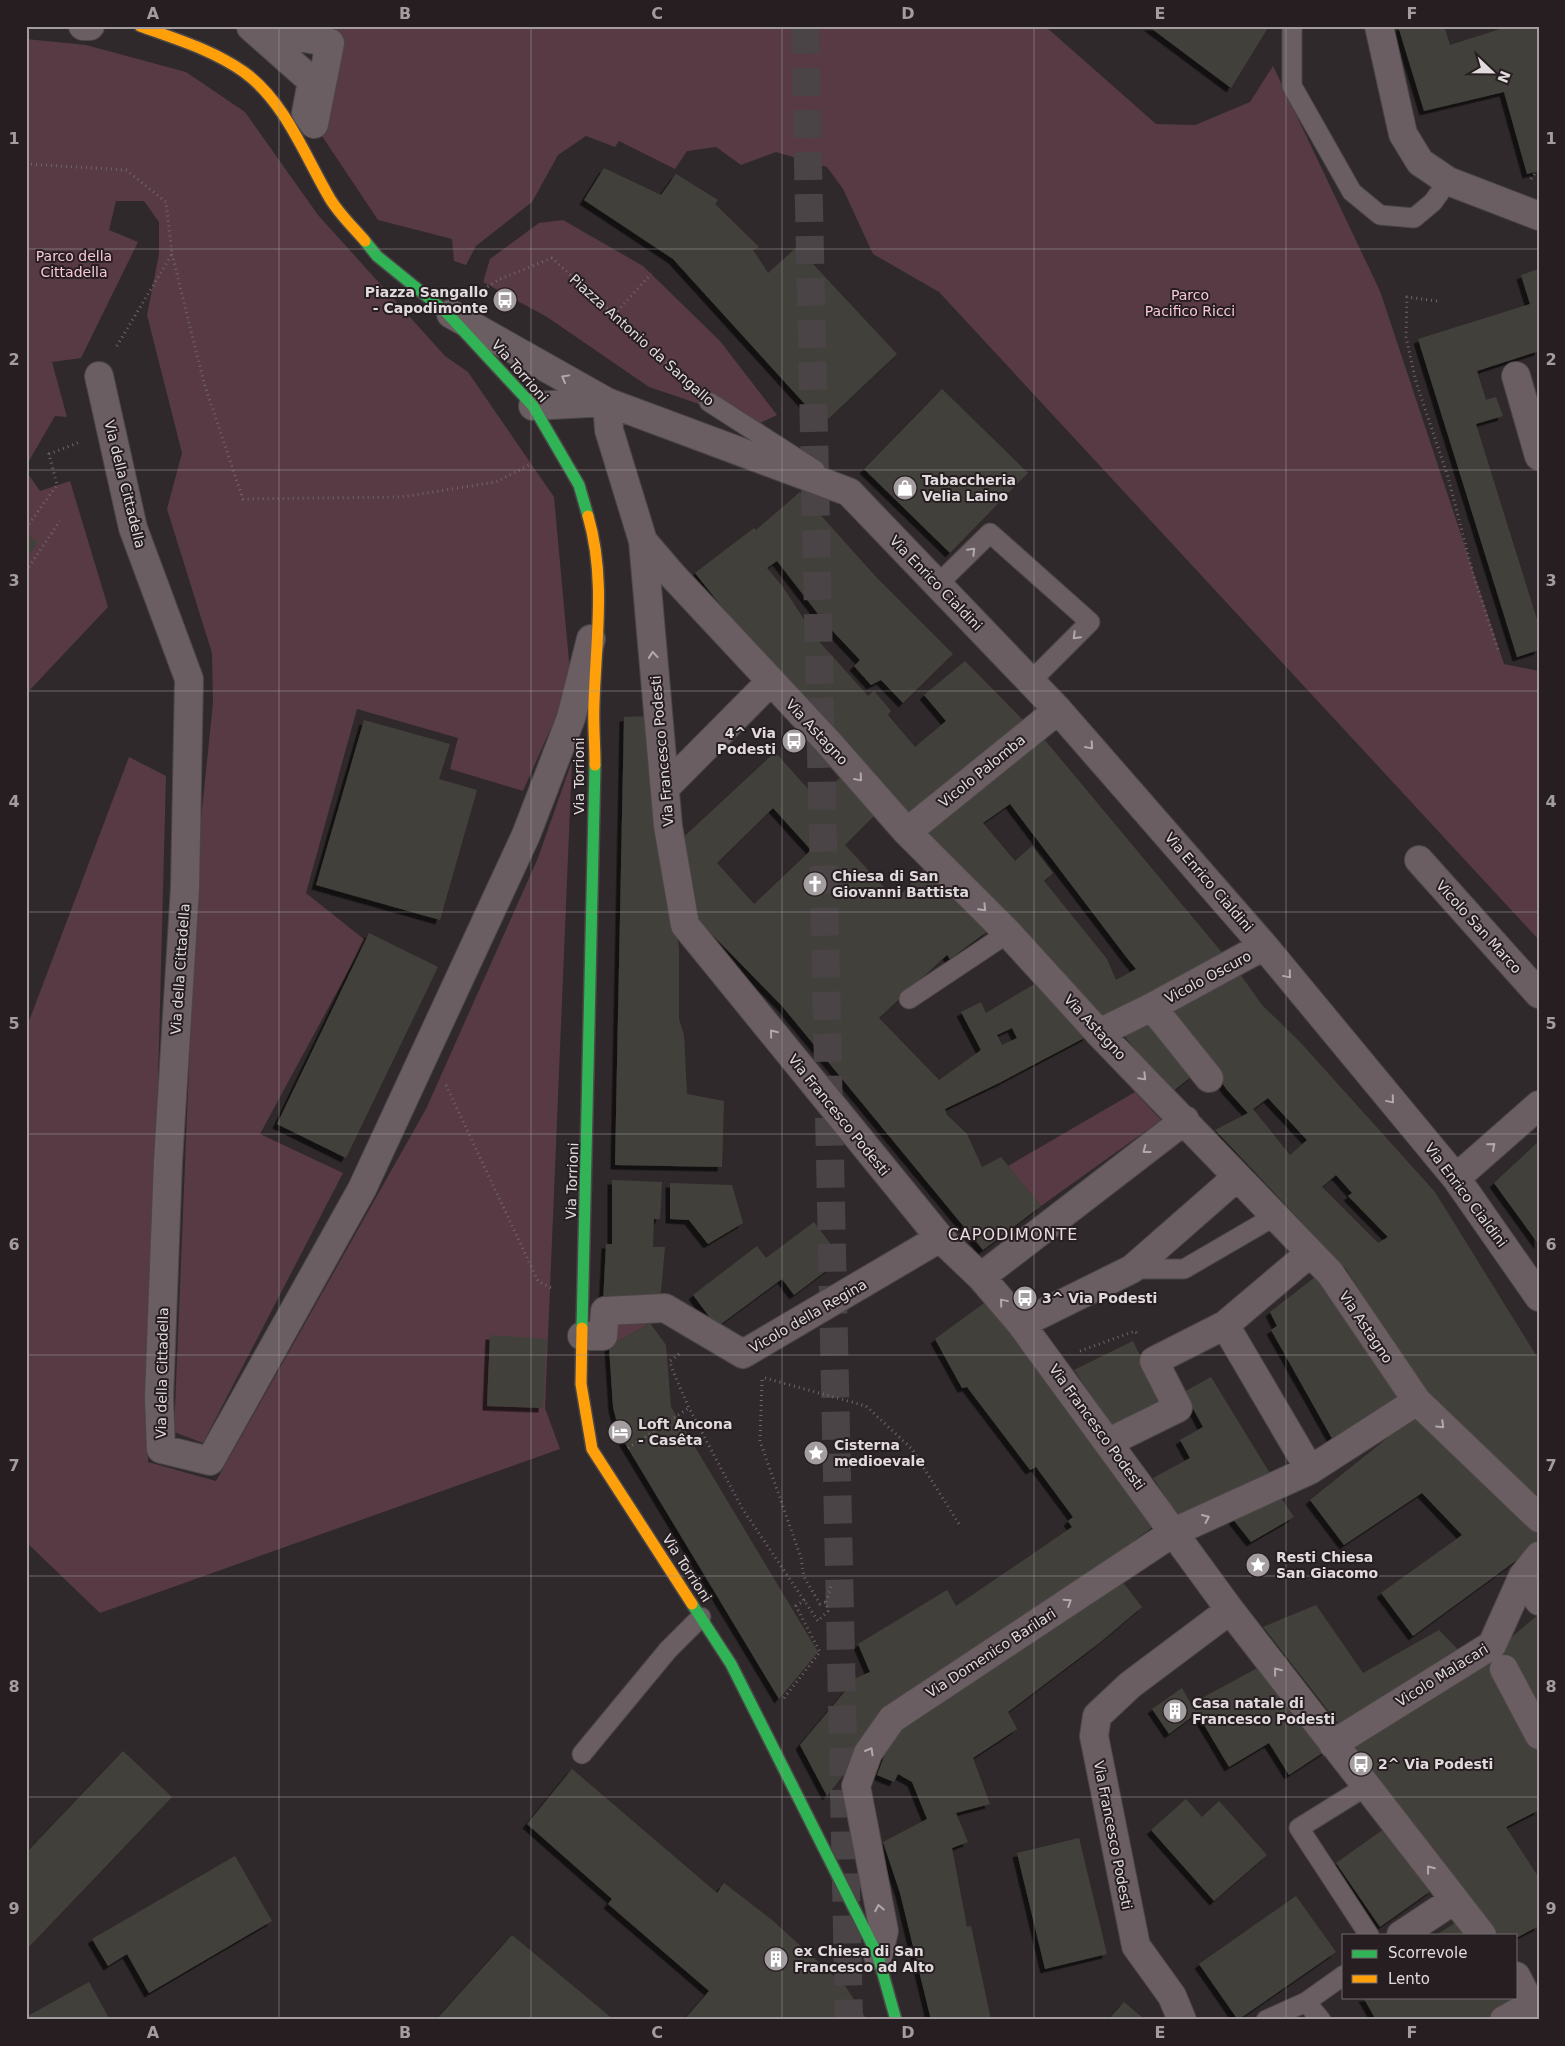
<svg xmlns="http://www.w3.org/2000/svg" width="1565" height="2046" font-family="'DejaVu Sans',sans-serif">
<defs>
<filter id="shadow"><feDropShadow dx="-4.5" dy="4.5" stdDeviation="0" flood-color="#0009"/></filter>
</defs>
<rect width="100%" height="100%" fill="#2f292b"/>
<!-- green -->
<path fill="#573a44" d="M250 26H1045L1156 124 1195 125 1250 102 1273 66 1380 291 1504 664 1539 671V940L939 292 873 254 843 189 827 167 776 152 741 165 716 147 687 151 675 169 619 141 615 147 586 136 558 155 532 202 476 246 466 265 454 261 452 239 378 220 314 124 330 43Z
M26 39 86 45 186 72 245 112 318 215 445 356 468 372 554 497 571 683 523 791 450 769 458 738 357 709 306 893 365 940 260 1134 343 1173 203 1443 174 1432 198 848 213 703 212 653 167 509 182 453 147 315 159 254V222L144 201H116L109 230 138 242 81 358 52 362 67 417 55 416 26 466Z
M563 220 643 266 720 341 777 415 758 424 649 387 547 317 483 282 490 259 539 223Z
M26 471 40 491 70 481 108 607 26 694Z
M129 757 166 776 148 1462 216 1481 426 1109 538 858 572 761 545 1408 560 1449 100 1613 26 1542V1029Z
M1135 1092 1161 1120 1041 1206 1008 1166Z
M660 1317 609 1347 611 1318Z"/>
<!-- building -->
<path fill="#43413a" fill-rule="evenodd" filter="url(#shadow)" d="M1148 26H1269L1231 88Z
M1398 26H1444L1450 45 1510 26H1539V171L1527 174 1504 92 1424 111Z
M604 168 661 195 676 174 718 200 715 204 759 247 753 250 768 273 797 247 897 354 823 424 673 259 584 200Z
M1539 269V351L1477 371 1486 400 1496 397 1503 416 1476 424 1539 626V650L1517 657 1418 339 1530 304 1521 275Z
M942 389 1028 473 950 553 864 469Z
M800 492 876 577 953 654 903 703 881 680 871 685 854 666 860 660 825 623 777 561 767 568 783 587 816 638 868 696 874 691 891 711 888 715 915 747 946 721 924 695 965 661 1023 720 908 816 734 622 695 573 754 528 756 530Z
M26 534 38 542 26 560Z
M649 716 679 949V1019L684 1035 687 1094 724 1101 722 1167 615 1165 624 717Z
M364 720 450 744 439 779 477 790 440 920 316 885Z
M1044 739 1229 961 1108 1023 922 829ZM1010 804 1127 958 1136 969 1116 980 1107 959 1044 881 1053 873 1032 846 1015 861 983 823Z
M775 752 816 798 841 777 876 814 845 845 896 900 926 866 988 931 950 959 947 955 879 1018 939 1080 981 1050 961 1012 981 1002 986 1013 1038 982 1088 1036 1001 1082 945 1109 947 1115 967 1134 982 1167 1001 1157 1041 1206 983 1250 782 1006 695 917 676 844ZM773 808 811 850 754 904 717 863ZM1012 1028 1017 1038 1002 1045 997 1035Z
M369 933 438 967 346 1158 277 1124Z
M1235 967 1262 1005 1300 1042 1435 1192 1539 1360V1504L1473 1447 1418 1381 1346 1269 1215 1130 1248 1113 1227 1090 1193 1040 1163 1006ZM1268 1098 1307 1140 1290 1155 1253 1109ZM1336 1175 1352 1193 1348 1196 1388 1237 1378 1243 1322 1187Z
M1147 1017 1193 1075 1171 1093 1120 1031Z
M1539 1141V1245L1494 1183Z
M612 1180 662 1182 660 1219H654L653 1247H665L660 1301 603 1303 606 1244H612Z
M670 1183 732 1185 743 1223 708 1244 689 1220 670 1219Z
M814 1222 842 1259 794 1295 782 1279 717 1327 693 1295 757 1246 766 1258Z
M1319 1274 1406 1398 1334 1442 1271 1330 1277 1326 1270 1312Z
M987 1301 1157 1524 882 1725 827 1796 800 1745 856 1678 870 1672 858 1644 947 1590 956 1606 1072 1527 1068 1521 1073 1517 1036 1467 1030 1470 967 1387 962 1388 935 1339Z
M650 1323 666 1345 671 1407 818 1652 779 1699 620 1435 613 1407 609 1347Z
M490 1335 547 1339 543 1408 487 1406Z
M1133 1341 1164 1406 1114 1430 1074 1370Z
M1211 1377 1274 1480 1182 1522 1153 1478 1190 1458 1180 1440 1203 1427 1184 1392Z
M1415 1416 1539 1535V1544L1413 1636 1381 1593 1462 1535 1422 1493 1344 1545 1310 1500Z
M1279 1495 1294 1517 1251 1542 1232 1518Z
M1118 1576 1142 1607 1098 1644 1008 1712 1017 1729 973 1758 990 1804 956 1813 968 1842 952 1848 967 1927 971 1926 991 2020H931L900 1893 883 1842 927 1819 912 1782 898 1774 894 1782 877 1775 895 1728Z
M1316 1605 1363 1673 1439 1630 1465 1657 1343 1730 1263 1627Z
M1539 1614V1726L1502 1670 1539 1749V1810L1506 1827 1539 1878V1926L1516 1938V1935H1496L1349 1740 1500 1647Z
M1261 1666 1327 1750 1289 1775 1269 1743 1229 1767 1197 1713 1169 1734 1152 1709 1182 1688 1191 1704Z
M123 1751 172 1797 26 1950V1853Z
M572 1769 717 1893 724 1883 772 1920 846 1987 867 2020H684L709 1991 608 1904 612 1899 527 1824Z
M1186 1799 1202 1817 1219 1801 1267 1855 1214 1901 1151 1830Z
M1388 1826 1432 1890 1380 1927 1336 1863Z
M1079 1838 1107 1954 1045 1969 1017 1853Z
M235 1856 272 1921 149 1993 127 1954 108 1966 92 1939Z
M1296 1896 1336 1952 1238 2020 1199 1964Z
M1458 1921 1470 1935H1436Z
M512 1935 614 2020H436Z
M89 1982 110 2020H26V2017Z
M1363 1997H1513L1518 2006 1491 2020H1376Z
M1124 2002 1145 2020H1108Z"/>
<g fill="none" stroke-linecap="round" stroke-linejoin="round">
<!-- secondary-tunnel -->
<path stroke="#4a4446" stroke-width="28" stroke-dasharray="28 14" stroke-linecap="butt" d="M805 26 849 2020"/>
<defs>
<path id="lane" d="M1292 26V86L1352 192 1380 215 1414 218 1433 202 1448 181
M709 402 815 470
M937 585 990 533 1090 622 1031 681
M909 999 1008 933
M1132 1269H1184L1275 1216
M582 1754 668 1650 701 1617
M1365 1787 1299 1828 1369 1935
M1306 2002 1321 2020
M1266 2020 1306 2002 1344 1975"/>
<path id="street" d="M83 26H90
M1379 26 1403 134 1420 162 1448 181 1539 216
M251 27 330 43 314 124 306 113 312 81Z
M451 314 607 402 849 492 1058 710 1264 946 1456 1178 1539 1297
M99 376 133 528 189 679 185 887 168 1162 159 1398 161 1449 210 1461 362 1189 526 835 571 718 591 639
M1516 376 1539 456
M607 402 609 430 643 541 668 826 685 925 940 1238 981 1277 1021 1324 1230 1610 1482 1935
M533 406 607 402
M643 541 673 576 827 741 907 832 1008 933 1099 1033 1330 1273 1417 1401 1539 1518
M665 788 771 681
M907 832 1058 710
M1419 860 1539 994
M1152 1007 1209 1078
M1099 1033 1152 1007 1264 946
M1456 1178 1539 1105
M981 1277 1185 1120
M1021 1324 1132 1269 1237 1177
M1225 1325 1310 1470
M582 1336H603L605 1311 665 1308 743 1354 940 1238
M1109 1442 1178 1408 1154 1361 1225 1325 1310 1253
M1523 1576 1539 1601
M1504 1669 1539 1735
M1333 1744 1492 1645 1523 1576 1539 1556
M1401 1935 1454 1900
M878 1956 884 1931 856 1786 868 1753 892 1719 1174 1532 1310 1470 1417 1401
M1516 1976 1539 2020
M1182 2020 1172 1996 1136 1946 1094 1736 1097 1716 1130 1685 1230 1610
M1504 2020 1531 2005"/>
<path id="fast" d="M365 241 377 256 446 312 533 406 579 485 588 516
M582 1328 595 765
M692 1604 731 1664 878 1956 896 2020"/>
<path id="slow" d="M140 26C176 39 213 50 244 72 285 102 304 154 329 197 338 213 353 227 365 241
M588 516C606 577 596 640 594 703 593 724 595 744 595 765
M582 1328 581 1384 592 1449 692 1604"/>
</defs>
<!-- lane casing -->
<use href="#lane" stroke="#4b4647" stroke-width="21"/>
<!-- street casing -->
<use href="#street" stroke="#4b4647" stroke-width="30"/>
<!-- fast casing -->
<use href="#fast" stroke="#4b4647" stroke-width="14"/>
<!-- slow casing -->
<use href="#slow" stroke="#4b4647" stroke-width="14"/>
<!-- path -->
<path stroke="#706669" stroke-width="3" stroke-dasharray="1 4" stroke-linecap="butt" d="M26 164 126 170 166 202 172 254 115 349
M1531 179 1535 173 1539 172
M172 254 204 383 243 499 401 497 496 482 531 464
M479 292 500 279 552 258 688 383
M1437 301 1407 297 1406 337 1416 382 1448 477 1473 574 1499 653
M614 315 651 274
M26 528 57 485 49 454 80 442
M26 571 60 521
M446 1085 538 1281 551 1288
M1080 1351 1135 1331 1138 1335
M679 1354 670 1361 672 1369 689 1408 742 1508 818 1621 828 1611 826 1602
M765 1378 866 1406 912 1449 959 1524
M762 1380 760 1441 801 1558 804 1577 820 1604 826 1602
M628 1448 689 1408
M826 1602 831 1586
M784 1698 820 1652 796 1606 805 1600"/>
<!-- lane -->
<use href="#lane" stroke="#6a5e62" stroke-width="19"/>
<!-- street -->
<use href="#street" stroke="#6a5e62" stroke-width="28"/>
<!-- fast -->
<use href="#fast" stroke="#30b455" stroke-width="11"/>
<!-- slow -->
<use href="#slow" stroke="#ff9f0a" stroke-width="11"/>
</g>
<!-- one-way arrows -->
<defs><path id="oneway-chevron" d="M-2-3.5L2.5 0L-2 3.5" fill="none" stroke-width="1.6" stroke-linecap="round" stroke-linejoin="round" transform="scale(1.25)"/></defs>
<g stroke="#b1a9ac">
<use href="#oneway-chevron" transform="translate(565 378) rotate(-151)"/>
<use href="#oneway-chevron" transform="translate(972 551) rotate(-45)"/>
<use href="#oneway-chevron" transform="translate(1076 636) rotate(135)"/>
<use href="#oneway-chevron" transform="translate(653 655) rotate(-95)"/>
<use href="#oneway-chevron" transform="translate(1090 746) rotate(49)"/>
<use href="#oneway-chevron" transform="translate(859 778) rotate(49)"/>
<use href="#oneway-chevron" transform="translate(983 908) rotate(45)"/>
<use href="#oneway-chevron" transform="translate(1288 975) rotate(50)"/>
<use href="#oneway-chevron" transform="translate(773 1033) rotate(-129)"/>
<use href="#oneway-chevron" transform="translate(1143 1077) rotate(45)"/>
<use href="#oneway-chevron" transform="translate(1391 1100) rotate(50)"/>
<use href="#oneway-chevron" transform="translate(1492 1146) rotate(-41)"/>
<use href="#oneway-chevron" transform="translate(1146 1150) rotate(143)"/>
<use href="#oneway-chevron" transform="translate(1003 1302) rotate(-130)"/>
<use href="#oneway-chevron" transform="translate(1441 1425) rotate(44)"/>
<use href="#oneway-chevron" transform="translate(1206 1518) rotate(-24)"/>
<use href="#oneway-chevron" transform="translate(1068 1602) rotate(-33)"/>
<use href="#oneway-chevron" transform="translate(1277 1671) rotate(-128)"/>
<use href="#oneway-chevron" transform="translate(870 1751) rotate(-60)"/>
<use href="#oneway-chevron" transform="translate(1430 1869) rotate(-128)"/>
<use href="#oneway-chevron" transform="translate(879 1908) rotate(-101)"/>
</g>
<!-- grid -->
<path fill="none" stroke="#a39d9f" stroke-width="1" stroke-opacity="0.55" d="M279 26V2020M531 26V2020M782 26V2020M1034 26V2020M1286 26V2020M26 249H1539M26 470H1539M26 691H1539M26 912H1539M26 1134H1539M26 1355H1539M26 1576H1539M26 1797H1539"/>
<!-- icons -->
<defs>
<symbol id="bus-disc" viewBox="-11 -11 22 22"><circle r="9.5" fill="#a39d9f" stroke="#271e21"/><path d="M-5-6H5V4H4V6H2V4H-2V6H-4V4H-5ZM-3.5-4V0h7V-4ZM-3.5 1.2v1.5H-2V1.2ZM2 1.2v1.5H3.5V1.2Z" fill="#fff"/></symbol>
<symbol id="shop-disc" viewBox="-11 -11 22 22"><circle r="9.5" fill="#a39d9f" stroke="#271e21"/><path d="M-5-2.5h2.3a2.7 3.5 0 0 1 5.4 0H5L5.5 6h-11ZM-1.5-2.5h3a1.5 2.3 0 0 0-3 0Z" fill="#fff"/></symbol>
<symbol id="church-disc" viewBox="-11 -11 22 22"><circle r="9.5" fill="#a39d9f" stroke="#271e21"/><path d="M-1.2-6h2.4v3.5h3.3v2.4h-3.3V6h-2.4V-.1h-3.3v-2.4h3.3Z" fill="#fff"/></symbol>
<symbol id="hotel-disc" viewBox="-11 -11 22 22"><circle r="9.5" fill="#a39d9f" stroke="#271e21"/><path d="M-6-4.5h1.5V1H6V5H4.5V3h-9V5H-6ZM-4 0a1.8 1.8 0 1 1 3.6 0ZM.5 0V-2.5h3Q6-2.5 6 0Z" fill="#fff"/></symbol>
<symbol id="sight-disc" viewBox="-11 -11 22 22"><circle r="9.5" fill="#a39d9f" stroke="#271e21"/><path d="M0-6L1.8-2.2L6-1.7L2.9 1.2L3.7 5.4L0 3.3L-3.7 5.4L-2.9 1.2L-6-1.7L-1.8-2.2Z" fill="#fff"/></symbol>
<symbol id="building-disc" viewBox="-11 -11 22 22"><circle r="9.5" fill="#a39d9f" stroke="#271e21"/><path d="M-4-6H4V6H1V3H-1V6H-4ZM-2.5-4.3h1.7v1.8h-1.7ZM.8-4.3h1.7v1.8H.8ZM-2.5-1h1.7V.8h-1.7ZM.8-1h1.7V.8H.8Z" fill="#fff"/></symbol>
</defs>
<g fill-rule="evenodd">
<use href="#bus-disc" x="491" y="286" width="28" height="28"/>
<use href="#shop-disc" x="891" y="474" width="28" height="28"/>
<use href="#bus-disc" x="780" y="727" width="28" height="28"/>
<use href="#church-disc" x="801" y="870" width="28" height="28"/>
<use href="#bus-disc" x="1011" y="1284" width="28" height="28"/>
<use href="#hotel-disc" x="606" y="1418" width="28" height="28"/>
<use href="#sight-disc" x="802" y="1439" width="28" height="28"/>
<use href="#sight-disc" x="1244" y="1551" width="28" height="28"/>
<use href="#building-disc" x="1161" y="1697" width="28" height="28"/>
<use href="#bus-disc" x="1347" y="1750" width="28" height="28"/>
<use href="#building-disc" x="762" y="1945" width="28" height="28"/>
</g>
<g text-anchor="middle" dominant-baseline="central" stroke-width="4" stroke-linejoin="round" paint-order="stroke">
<!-- park labels -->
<g font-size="14" fill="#f9c8d7" stroke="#271e21">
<text x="74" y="256">Parco della<tspan x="74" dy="16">Cittadella</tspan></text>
<text x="1190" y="295">Parco<tspan x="1190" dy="16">Pacifico Ricci</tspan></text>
</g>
<!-- poi labels -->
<g font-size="14" font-weight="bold" fill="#e1dbdd" stroke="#271e21" text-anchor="start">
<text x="488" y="292" text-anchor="end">Piazza Sangallo<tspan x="488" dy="16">- Capodimonte</tspan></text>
<text x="922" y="480">Tabaccheria<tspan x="922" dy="16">Velia Laino</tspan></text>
<text x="776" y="733" text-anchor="end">4^ Via<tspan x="776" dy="16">Podesti</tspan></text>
<text x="832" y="876">Chiesa di San<tspan x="832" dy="16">Giovanni Battista</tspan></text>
<text x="1042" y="1298">3^ Via Podesti</text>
<text x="638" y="1424">Loft Ancona<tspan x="638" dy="16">- Casêta</tspan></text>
<text x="834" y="1445">Cisterna<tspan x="834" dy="16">medioevale</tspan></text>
<text x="1276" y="1557">Resti Chiesa<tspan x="1276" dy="16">San Giacomo</tspan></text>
<text x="1192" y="1703">Casa natale di<tspan x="1192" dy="16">Francesco Podesti</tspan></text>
<text x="1378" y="1764">2^ Via Podesti</text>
<text x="794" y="1951">ex Chiesa di San<tspan x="794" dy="16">Francesco ad Alto</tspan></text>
</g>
<!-- street labels -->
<g font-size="14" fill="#e1dbdd" stroke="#271e21">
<text transform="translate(642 340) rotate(42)">Piazza Antonio da Sangallo</text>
<text transform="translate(520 371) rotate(49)">Via Torrioni</text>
<text transform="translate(125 484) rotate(76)">Via della Cittadella</text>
<text transform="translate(936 583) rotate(46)">Via Enrico Cialdini</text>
<text transform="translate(817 732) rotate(47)">Via Astagno</text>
<text transform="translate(662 751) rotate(-95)">Via Francesco Podesti</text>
<text transform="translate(982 771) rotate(-39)">Vicolo Palomba</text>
<text transform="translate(579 776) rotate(-90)">Via Torrioni</text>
<text transform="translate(1209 882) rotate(49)">Via Enrico Cialdini</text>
<text transform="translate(1479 927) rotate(48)">Vicolo San Marco</text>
<text transform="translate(180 969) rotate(-86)">Via della Cittadella</text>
<text transform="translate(1208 977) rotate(-28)">Vicolo Oscuro</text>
<text transform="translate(1095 1027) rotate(47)">Via Astagno</text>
<text transform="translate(839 1115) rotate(51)">Via Francesco Podesti</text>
<text transform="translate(572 1181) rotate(-88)">Via Torrioni</text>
<text transform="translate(1466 1195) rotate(53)">Via Enrico Cialdini</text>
<text transform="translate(808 1316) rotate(-30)">Vicolo della Regina</text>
<text transform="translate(1366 1327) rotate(56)">Via Astagno</text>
<text transform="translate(162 1373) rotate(-89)">Via della Cittadella</text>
<text transform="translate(1097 1427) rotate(54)">Via Francesco Podesti</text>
<text transform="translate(687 1568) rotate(57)">Via Torrioni</text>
<text transform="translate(991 1653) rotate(-33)">Via Domenico Barilari</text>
<text transform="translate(1442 1675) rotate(-32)">Vicolo Malacari</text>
<text transform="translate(1113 1835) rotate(79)">Via Francesco Podesti</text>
</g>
<!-- quarter labels -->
<g font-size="16" letter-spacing="1" fill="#eadde1" stroke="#271e21">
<text x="1013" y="1234">CAPODIMONTE</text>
</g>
</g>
<!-- border -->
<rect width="1565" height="2046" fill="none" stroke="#271e21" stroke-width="55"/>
<!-- legend -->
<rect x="1342" y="1934" width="175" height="65" fill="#271e21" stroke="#716a6c"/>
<rect x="1352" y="1950" width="25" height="8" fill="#30b455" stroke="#716a6c"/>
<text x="1388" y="1958" font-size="15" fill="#e1dbdd">Scorrevole</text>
<rect x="1352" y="1975" width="25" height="8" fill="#ff9f0a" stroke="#716a6c"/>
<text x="1388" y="1984" font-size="15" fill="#e1dbdd">Lento</text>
<!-- north arrow -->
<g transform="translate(1492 72) rotate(112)" stroke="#271e21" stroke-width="4" paint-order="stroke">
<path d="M0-4L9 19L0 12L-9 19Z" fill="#e1dbdd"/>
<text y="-8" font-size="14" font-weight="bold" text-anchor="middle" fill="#e1dbdd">N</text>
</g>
<rect x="28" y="28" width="1510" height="1990" fill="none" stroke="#a39d9f" stroke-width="2"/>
<g font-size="16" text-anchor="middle" font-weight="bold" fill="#a39d9f">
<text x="153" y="19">A</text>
<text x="405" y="19">B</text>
<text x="657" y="19">C</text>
<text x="908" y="19">D</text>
<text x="1160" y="19">E</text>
<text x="1412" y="19">F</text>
<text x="14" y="144">1</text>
<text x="1551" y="144">1</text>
<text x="14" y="365">2</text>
<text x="1551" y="365">2</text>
<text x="14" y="586">3</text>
<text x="1551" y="586">3</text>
<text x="14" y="807">4</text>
<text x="1551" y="807">4</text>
<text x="14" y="1029">5</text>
<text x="1551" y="1029">5</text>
<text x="14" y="1250">6</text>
<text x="1551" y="1250">6</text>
<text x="14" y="1471">7</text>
<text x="1551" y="1471">7</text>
<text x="14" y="1692">8</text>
<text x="1551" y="1692">8</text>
<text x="14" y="1914">9</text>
<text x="1551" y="1914">9</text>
<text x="153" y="2038">A</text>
<text x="405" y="2038">B</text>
<text x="657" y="2038">C</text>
<text x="908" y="2038">D</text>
<text x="1160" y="2038">E</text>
<text x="1412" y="2038">F</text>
</g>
</svg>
